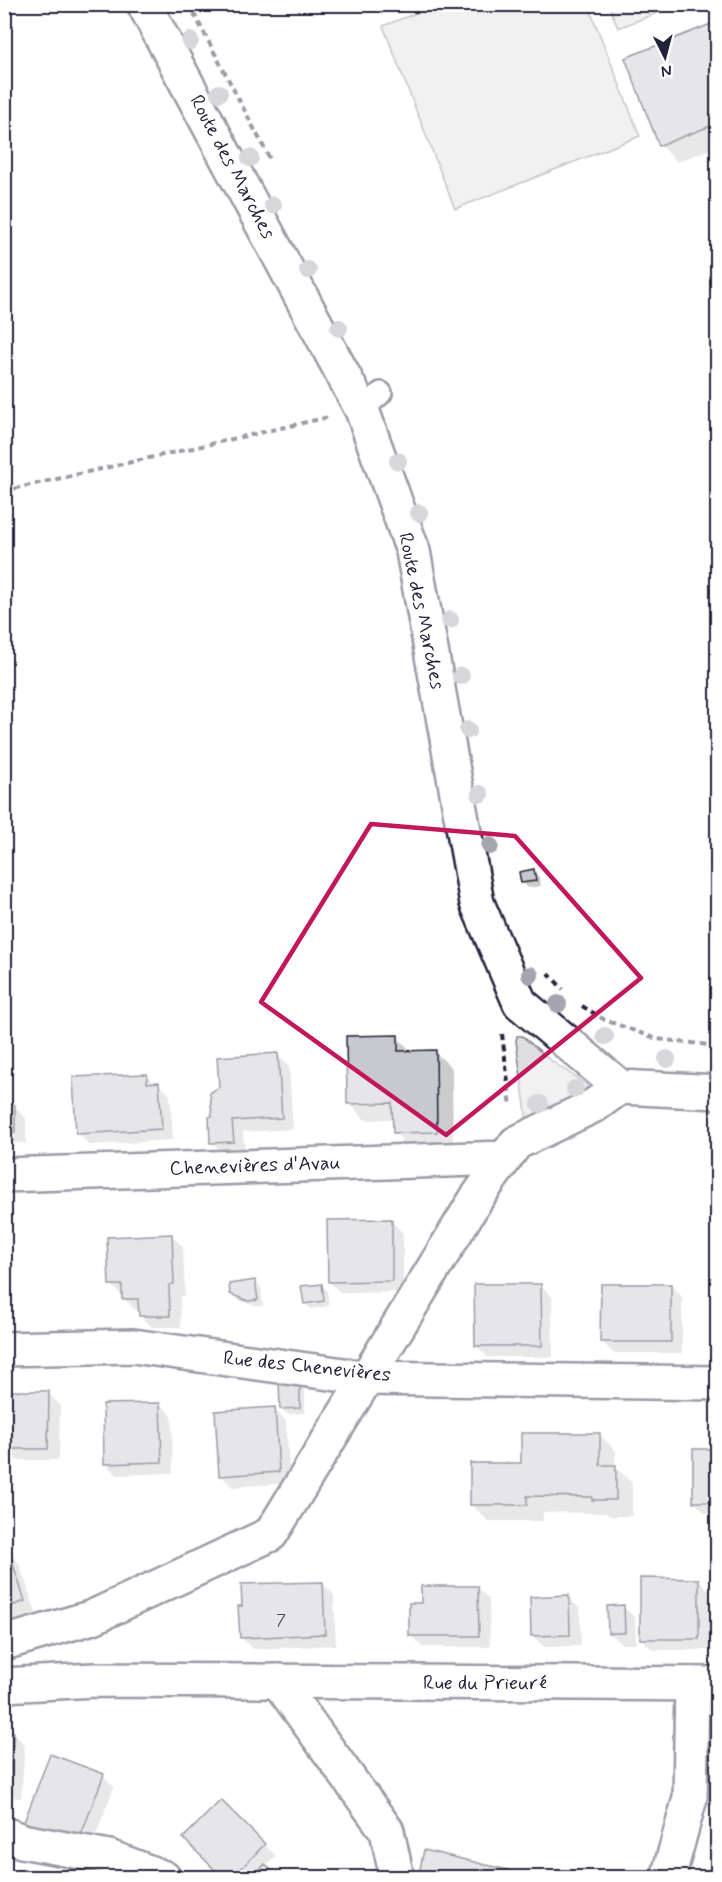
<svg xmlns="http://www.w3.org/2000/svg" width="722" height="1882" font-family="Mynerve,sans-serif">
<rect width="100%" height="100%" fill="#fff"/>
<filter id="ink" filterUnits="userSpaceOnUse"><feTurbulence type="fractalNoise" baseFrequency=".0167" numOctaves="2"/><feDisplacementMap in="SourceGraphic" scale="12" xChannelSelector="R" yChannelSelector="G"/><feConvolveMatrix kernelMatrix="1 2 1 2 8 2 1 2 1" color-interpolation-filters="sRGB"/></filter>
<g filter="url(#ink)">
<!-- green -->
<path fill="#dfdfe2" stroke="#80808e" stroke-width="1.5" d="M437 5H588L640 136 455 209 383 26Z
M609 5H678L618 28Z
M517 1036H522L553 1062 587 1085 585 1093 527 1121 516 1041Z"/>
<!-- shadow -->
<path fill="#0003" d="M711 25 718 32V146L677 162 661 146 626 59Z
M533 871 539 877 541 886 528 888 523 883Z
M397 1037 412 1052H435L452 1068 453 1148 411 1149 394 1132V1119L365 1120 349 1103Z
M278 1055 289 1067 293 1129 243 1132 245 1153 223 1154 212 1142Z
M4 1065 11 1072V1104L26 1118V1143H4Z
M146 1075 155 1084H159L170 1095 173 1140 89 1145 78 1133Z
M391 1221 403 1233V1292L341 1293 329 1282Z
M172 1236 183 1247 185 1296H180L181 1327H152L140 1316V1310H135L111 1284Z
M255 1282 261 1287 263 1306H255L238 1300 232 1293Z
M541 1285 552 1297 553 1357H488L476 1346Z
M671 1285 682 1297V1353H613L602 1341Z
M322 1286 327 1291 329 1306 311 1309 305 1303Z
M299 1382 305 1387V1413L287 1414 281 1408Z
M4 1392 48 1393 60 1405 59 1460H4Z
M160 1404 172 1416 173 1473 117 1475 105 1463Z
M274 1409 286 1421 290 1483 232 1487 221 1475Z
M599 1434 616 1451 615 1467 632 1483V1516H610L606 1513 543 1512V1521H488L471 1504 522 1465Z
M718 1450V1513H706L694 1502Z
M7 1551 19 1563 36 1613 4 1624V1552Z
M699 1580 710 1592V1650H653L642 1639Z
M322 1583 334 1595 336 1645 253 1649 241 1637Z
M477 1587 489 1599 490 1647H422L411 1636 422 1605Z
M568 1597 580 1609 581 1646 544 1647 532 1635Z
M624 1607 635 1618 636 1644H622L610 1633Z
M4 1733H14L25 1745 21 1798 4 1797Z
M103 1775 114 1787 89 1853 37 1833 26 1821Z
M221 1802 276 1856 266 1866 277 1878H225Z
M507 1872 513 1878H419Z"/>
<!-- building -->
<path fill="#c8c8cf" stroke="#22223b" stroke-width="1.5" d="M711 24 718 39V123L659 146 625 58Z
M534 869 536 881 521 883 519 872Z
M398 1035V1051L436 1050 437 1132 393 1133 392 1103 347 1104 346 1036Z
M278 1053 282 1118 232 1121 234 1142 210 1143 209 1117 212 1116 210 1093 219 1087 217 1057Z
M147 1074V1083L159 1082 162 1129 76 1134 73 1077Z
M4 1096 15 1105V1132H4Z
M392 1219V1281L328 1282 327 1220Z
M172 1234 174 1284 169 1285 170 1316H139L138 1299H122V1285H109L107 1237Z
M255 1280 258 1300 248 1301 230 1294 229 1284Z
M322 1284 324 1301 304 1304 301 1286Z
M474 1284H541L542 1346H475Z
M601 1284H671V1342H600Z
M279 1380H300V1408L280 1409Z
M4 1391H49L48 1449H4Z
M160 1403 162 1462 104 1464 103 1404Z
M275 1407 279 1472 219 1476 215 1411Z
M521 1433H600V1465H616V1500H592V1497L527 1496V1505H470V1463H521Z
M693 1449H718V1505H711V1502H693Z
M8 1549 25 1601 4 1609V1550Z
M640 1578 699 1579V1639H640Z
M323 1582 325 1634 240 1638 238 1606H242L241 1584Z
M421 1586H478L479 1636H409V1603H421Z
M569 1595 570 1635 531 1636 530 1597Z
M624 1605 625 1633H608L607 1606Z
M4 1731 14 1732 9 1787H4Z
M50 1754 104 1774 78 1843 24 1822Z
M221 1800 265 1844 232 1878H223L183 1838Z
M424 1850 508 1870 506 1878H418Z
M265 1864 279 1878H251Z
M86 1868 100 1878H80Z"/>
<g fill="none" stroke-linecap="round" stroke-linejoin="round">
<defs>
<path id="service" d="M362 410 381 393"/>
<path id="minor" d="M144 4 362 410 413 551 477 903 520 1003 620 1087 718 1092
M4 1175 505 1158
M4 1349 133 1346 366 1378 718 1383
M4 1643 93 1617 271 1534 476 1199 516 1143 595 1105 620 1087
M278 1681 387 1831 397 1878
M4 1834 22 1841 109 1857 164 1878
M668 1878 690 1798 692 1684"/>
<path id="secondary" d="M4 1685 94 1680 718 1684"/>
</defs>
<!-- service casing -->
<use href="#service" stroke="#22223b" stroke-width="26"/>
<!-- minor casing -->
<use href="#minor" stroke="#22223b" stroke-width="38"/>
<!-- secondary casing -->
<use href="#secondary" stroke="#22223b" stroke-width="38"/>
<!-- path -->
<path stroke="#22223b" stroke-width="4" stroke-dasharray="6 4.5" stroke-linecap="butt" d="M189 4 271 161
M4 491 329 417
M548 973 563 989
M582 1006 605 1020 657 1039 718 1046
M502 1034 511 1107"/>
<!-- service -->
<use href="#service" stroke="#fff" stroke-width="21"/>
<!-- minor -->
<use href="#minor" stroke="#fff" stroke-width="33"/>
<!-- secondary -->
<use href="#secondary" stroke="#fff" stroke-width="33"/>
</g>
<!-- trees -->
<g fill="#a5a5af">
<circle cx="190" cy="41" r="9"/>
<circle cx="219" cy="93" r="9"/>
<circle cx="250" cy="158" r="9"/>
<circle cx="273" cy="205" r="9"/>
<circle cx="308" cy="270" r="9"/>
<circle cx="339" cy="328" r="9"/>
<circle cx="398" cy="461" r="9"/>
<circle cx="419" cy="513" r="9"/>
<circle cx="450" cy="620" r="9"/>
<circle cx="461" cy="676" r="9"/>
<circle cx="468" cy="730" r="9"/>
<circle cx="480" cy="794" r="9"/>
<circle cx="490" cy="846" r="9"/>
<circle cx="530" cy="975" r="9"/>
<circle cx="558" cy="1004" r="9"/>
<circle cx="605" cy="1036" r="9"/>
<circle cx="667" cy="1059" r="9"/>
<circle cx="575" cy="1089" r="9"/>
<circle cx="540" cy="1104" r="9"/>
</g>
</g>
<!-- marked area -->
<path d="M0 0H722V1882H0ZM371 824 515 836 641 978 446 1135 261 1002Z" fill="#fff" fill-opacity=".55" fill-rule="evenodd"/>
<path fill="none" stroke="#c2185b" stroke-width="4.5" stroke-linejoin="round" d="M371 824 515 836 641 978 446 1135 261 1002Z"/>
<g text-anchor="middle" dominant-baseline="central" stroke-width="4.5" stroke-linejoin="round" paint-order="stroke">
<!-- number labels -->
<g font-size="16" fill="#4c4c60">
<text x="281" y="1620">7</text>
</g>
<!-- street labels -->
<g font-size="20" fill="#22223b" stroke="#fff">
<text transform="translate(232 167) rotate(62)">Route des Marches</text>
<text transform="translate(421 611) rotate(78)">Route des Marches</text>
<text transform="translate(255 1166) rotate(-2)">Chenevières d'Avau</text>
<text transform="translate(307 1367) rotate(6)">Rue des Chenevières</text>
<text x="485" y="1683">Rue du Prieuré</text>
</g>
</g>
<!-- margin -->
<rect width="722" height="1882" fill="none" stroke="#fff" stroke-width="24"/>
<rect x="12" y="12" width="698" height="1858" fill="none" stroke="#22223b" stroke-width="2" filter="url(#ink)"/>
<!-- north arrow -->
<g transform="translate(665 57) rotate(174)" stroke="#ffffff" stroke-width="4.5" paint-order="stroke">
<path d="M0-4.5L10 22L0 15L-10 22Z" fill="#22223b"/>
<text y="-9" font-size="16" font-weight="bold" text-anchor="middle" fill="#22223b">N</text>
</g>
</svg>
